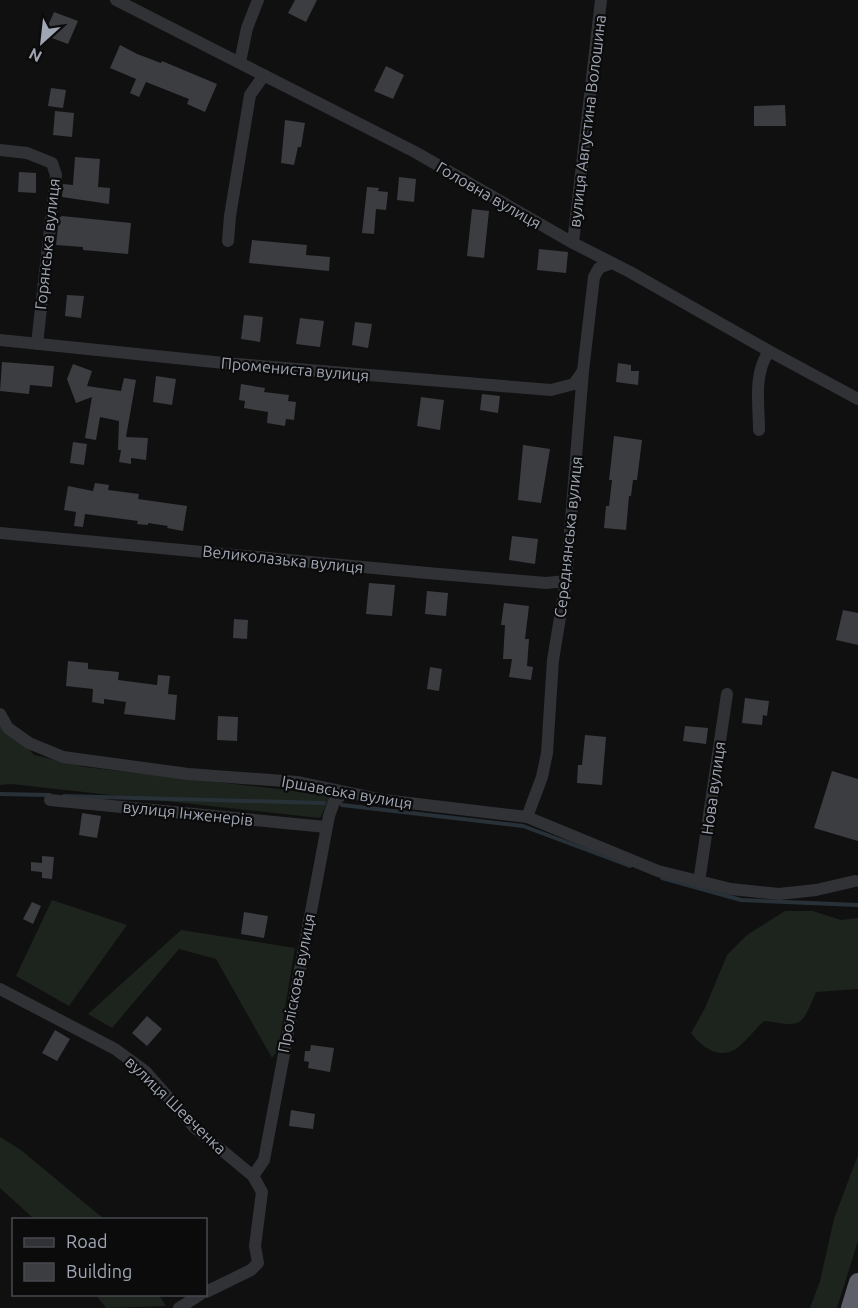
<svg xmlns="http://www.w3.org/2000/svg" width="858" height="1308" font-family="Ubuntu,sans-serif">
<rect width="100%" height="100%" fill="#101011"/>
<!-- grass -->
<path fill="#1c241d" d="M0 713 34 755 85 767 332 795 320 818 11 784 0 785Z
M52 900 127 925 69 1006 16 976Z
M785 911H813L841 920 858 918V989L816 992C800 1029 803 1026 764 1021 756 1028 741 1048 732 1051 715 1058 700 1045 691 1033L705 1008 727 955 747 935Z
M181 930 295 948 278 1050 272 1058 216 959 179 949 112 1028 88 1014Z
M0 1137 21 1150 104 1219H34L0 1188Z
M858 1155V1241L837 1308H810L820 1281 834 1219Z
M96 1295H159L166 1306 106 1308Z"/>
<g fill="none" stroke-linecap="round" stroke-linejoin="round">
<!-- stream -->
<path stroke="#283137" stroke-width="4" d="M0 794 50 795
M64 796 324 803
M342 805 523 826 630 866
M662 878 741 900 858 905"/>
</g>
<!-- building -->
<path fill="#3c3d41" d="M295 0H317L306 22 288 13Z
M54 12 78 21 68 44 44 35Z
M120 45 137 54 161 63 162 61 217 84 205 112 187 104 189 99 146 82 139 97 130 93 136 79 110 68Z
M386 66 404 75 393 99 374 91Z
M51 88 66 90 63 108 48 106Z
M785 105 786 126H754V106Z
M55 111 74 113 72 137 53 135Z
M285 120 305 123 301 147H298L294 165 281 163Z
M75 157 100 159 98 187 110 188 109 204 62 197 63 184 73 185Z
M19 172 36 173V193L18 192Z
M399 177 416 179 414 202 397 200Z
M367 187 379 188 378 191 388 192 386 210 376 209 374 234 362 233Z
M472 209 489 211 484 258 467 256Z
M62 216 131 223 128 254 83 250V247L56 245 59 218Z
M252 240 307 245 306 255 330 257 329 271 249 263Z
M539 249 568 252 566 273 537 270Z
M67 295 84 296 81 318 65 316Z
M244 315 263 317 260 342 241 339Z
M300 318 324 321 320 347 296 344Z
M355 322 372 324 368 348 352 345Z
M2 362 54 366 52 387 30 385 29 394 0 391Z
M618 363 631 365V371H639L638 385 616 382Z
M73 364 92 371 87 386 121 391 124 378 136 380 126 437 148 438 146 460 131 458V464L119 462 121 450H118L119 421 100 417 96 440 85 438 92 397 76 403 67 379Z
M156 376 176 379 172 405 153 402Z
M241 384 265 388 264 392 289 395 288 401 296 402 294 420 286 419 285 426 267 423 268 412 244 408 245 401 239 400Z
M482 394 500 396 498 413 480 410Z
M421 397 444 400 440 430 417 426Z
M614 436 642 440 637 480H633L631 496H629L626 530 604 528 606 506H609L612 480H609Z
M73 442 87 444 84 465 70 463Z
M523 445 550 449 541 503 518 500Z
M95 483 109 485 108 490 139 494 138 499 187 506 183 531 167 528 168 526 148 523V525L137 524 138 521 85 514 83 527 74 526 76 512 64 510 68 486 93 491Z
M512 536 538 539 535 564 509 560Z
M369 583 395 585 392 616 366 614Z
M427 591 448 593 446 616 425 614Z
M504 603 529 606 525 639H529L527 666 533 667 531 680 509 677 512 659H503L505 625H501Z
M843 610 858 613V645L836 640Z
M234 619 248 620 247 639 233 638Z
M68 661 88 663V669L119 672 118 680 157 685 158 675 170 676 168 694 177 695 175 720 124 714 126 702 104 699V704L92 702 93 689 66 686Z
M430 667 442 669 439 691 427 689Z
M745 698 769 701 767 716 763 715 762 725 742 723Z
M218 716 238 717 237 741 217 740Z
M685 726 708 728 706 744 683 741Z
M585 735 606 737 602 785 577 783 578 765H582Z
M832 771 858 779V841L814 828Z
M82 813 101 816 97 838 79 835Z
M42 856 54 857 52 879 42 878V872L31 871V862L42 863Z
M32 902 41 906 33 924 23 919Z
M244 912 268 916 264 938 241 934Z
M147 1016 162 1029 147 1046 132 1033Z
M55 1030 70 1039 57 1061 42 1053Z
M311 1045 334 1048 330 1072 308 1068 309 1062 304 1061 305 1051H310Z
M291 1110 315 1114 313 1129 289 1126Z"/>
<g fill="none" stroke-linecap="round" stroke-linejoin="round">
<!-- minor -->
<path stroke="#313236" stroke-width="12" d="M116 0 415 152 573 243 630 272 769 351 858 399
M240 62 247 28 258 0
M0 150 27 153 52 163 56 175 37 344
M228 241 230 216 250 95 264 75
M573 243 601 0
M0 340 224 363 551 390 574 384 583 371
M759 430C759 403 753 375 769 351
M0 533 427 573 546 583 566 581
M0 714 8 728 29 743 63 757 188 774 298 782 384 800 527 817 658 871 731 889 779 894 816 890 855 881
M50 800 326 827
M527 817 542 777 547 753 553 660 566 581 583 371 594 277 599 268 612 263
M699 882 727 694
M0 989 115 1049 145 1071 195 1128 253 1176 262 1192 255 1246 258 1263 251 1270 206 1292
M253 1176 264 1160 329 816 334 802 343 793
M179 1308 201 1294"/>
<!-- highway -->
<path stroke="#5d6068" stroke-width="18" d="M850 1308 858 1282"/>
</g>
<g text-anchor="middle" dominant-baseline="central" stroke-width="4.5" stroke-linejoin="round" paint-order="stroke">
<!-- street labels -->
<g font-size="16" fill="#a0a6b3" stroke="#0b0b0c">
<text transform="translate(587 121) rotate(-83)">вулиця Августина Волошина</text>
<text transform="translate(489 195) rotate(30)">Головна вулиця</text>
<text transform="translate(47 244) rotate(-84)">Горянська вулиця</text>
<text transform="translate(295 369) rotate(5)">Промениста вулиця</text>
<text transform="translate(568 537) rotate(-84)">Середнянська вулиця</text>
<text transform="translate(283 559) rotate(6)">Великолазька вулиця</text>
<text transform="translate(713 788) rotate(-82)">Нова вулиця</text>
<text transform="translate(347 792) rotate(10)">Іршавська вулиця</text>
<text transform="translate(188 813) rotate(6)">вулиця Інженерів</text>
<text transform="translate(296 983) rotate(-79)">Проліскова вулиця</text>
<text transform="translate(176 1105) rotate(44)">вулиця Шевченка</text>
</g>
</g>
<!-- legend -->
<rect x="12" y="1218" width="195" height="78" fill="#0b0b0c" stroke="#47494f" stroke-width="1.5"/>
<rect x="24" y="1238" width="30" height="9" fill="#313236" stroke="#47494f" stroke-width="1.5"/>
<text x="66" y="1248" font-size="18" fill="#a0a6b3">Road</text>
<rect x="24" y="1263" width="30" height="18" fill="#3c3d41" stroke="#47494f" stroke-width="1.5"/>
<text x="66" y="1278" font-size="18" fill="#a0a6b3">Building</text>
<!-- north arrow -->
<g transform="translate(42 42) rotate(207)" stroke="#0b0b0c" stroke-width="4.5" paint-order="stroke">
<path d="M0-4.5L10 22L0 15L-10 22Z" fill="#a0a6b3"/>
<text y="-9" font-size="16" font-weight="bold" text-anchor="middle" fill="#a0a6b3">N</text>
</g>
</svg>
